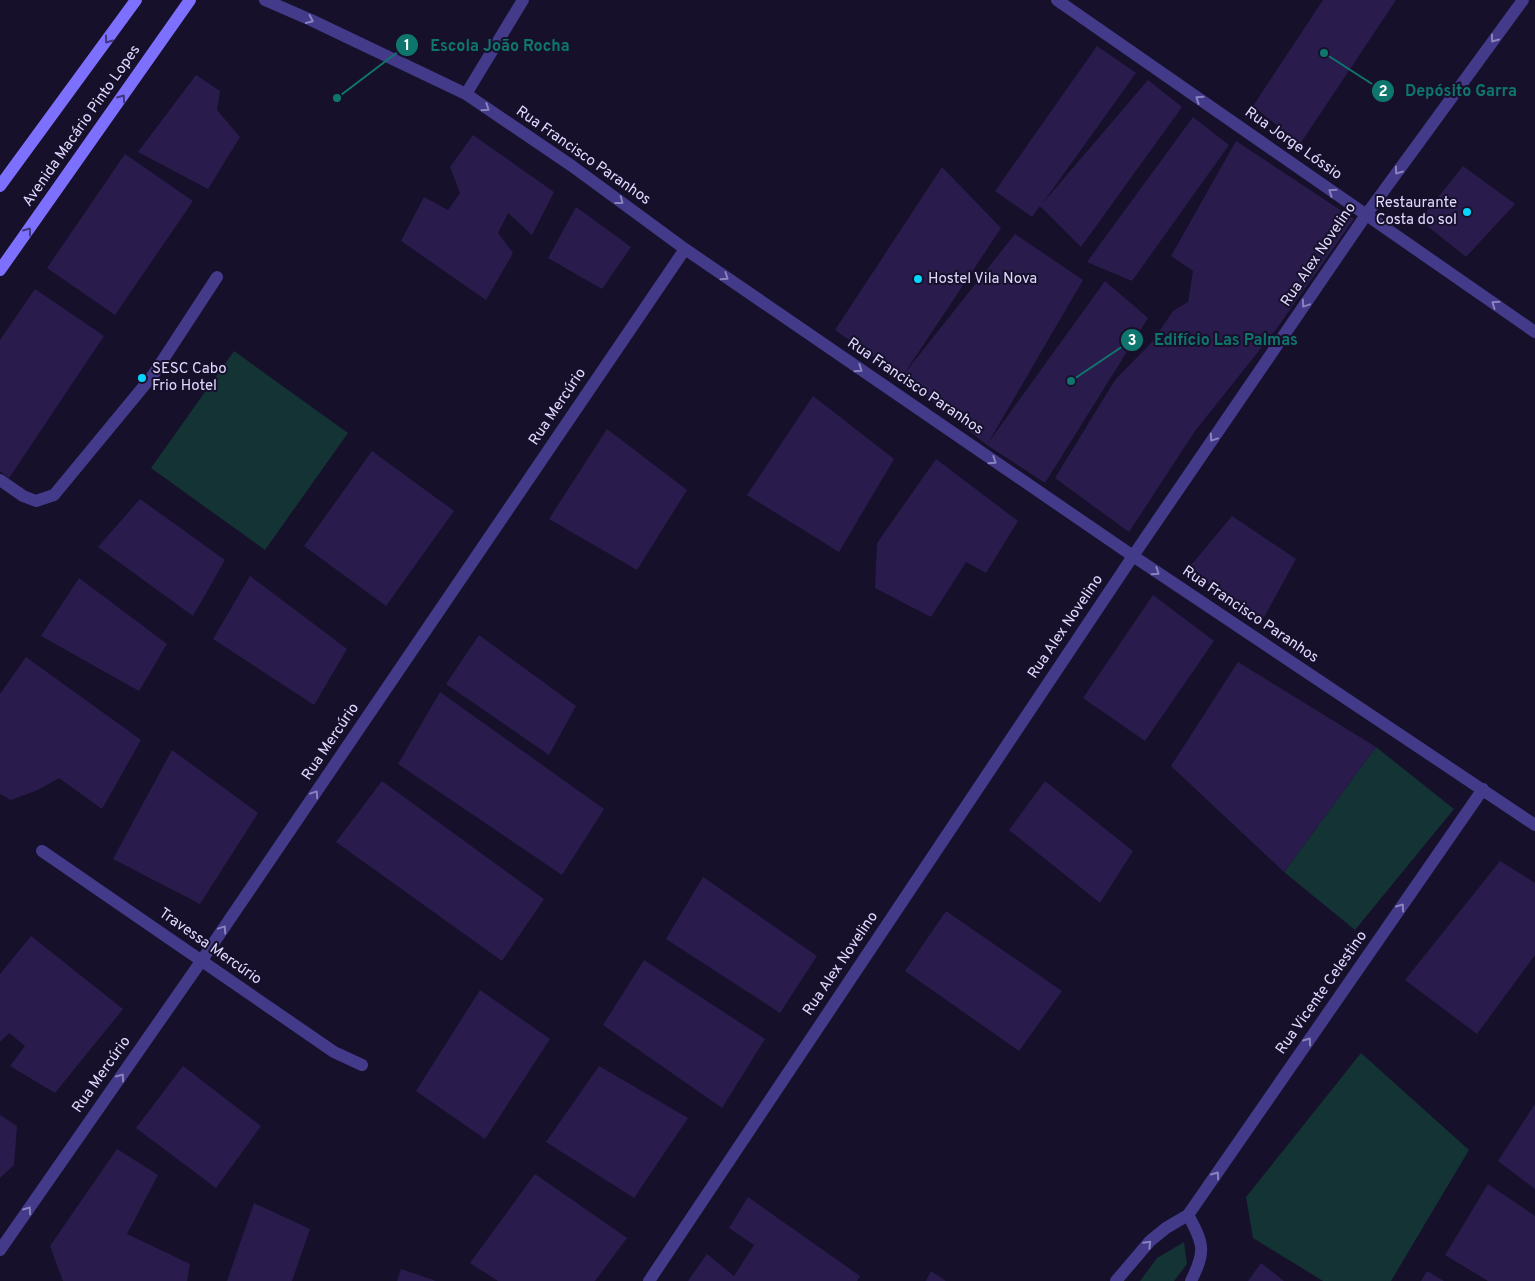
<svg xmlns="http://www.w3.org/2000/svg" width="1535" height="1281" font-family="Overpass,sans-serif">
<rect width="100%" height="100%" fill="#16102a"/>
<!-- green -->
<path fill="#133334" d="M234 351 348 433 265 550 151 468Z
M1376 747 1454 809 1355 930 1284 872Z
M1361 1053 1469 1150 1391 1281H1323L1253 1238 1246 1197Z
M1184 1242 1187 1264 1174 1281H1140L1157 1258Z"/>
<!-- building -->
<path fill="#291c4c" d="M1323 0H1396L1300 144 1253 106Z
M1097 46 1136 73 1042 204 1148 80 1182 107 1081 247 1040 206 1032 217 995 191Z
M196 75 220 91 217 110 240 137 208 189 138 152Z
M1193 117 1229 145 1132 281 1087 262Z
M473 135 554 192 532 235 508 213 498 233 513 253 486 300 401 241 424 197 448 210 460 193 450 167Z
M1236 141 1354 219 1277 328 1195 431 1129 532 1055 478 1115 380 1152 342 1173 311 1188 302 1193 271 1171 256Z
M125 154 193 201 115 315 47 268Z
M1463 166 1515 204 1466 257 1420 220Z
M942 167 1001 228 904 374 1015 234 1083 280 988 443 1105 281 1148 318 1045 483 987 445 902 377 835 330Z
M576 207 631 247 602 289 548 258Z
M35 289 104 336 9 478 0 471V340Z
M813 396 894 459 839 552 747 495Z
M607 429 687 490 637 570 549 519Z
M372 451 454 511 386 606 304 546Z
M936 459 1018 521 986 573 966 562 931 617 875 588 877 543Z
M140 499 225 560 193 616 98 547Z
M1232 516 1296 559 1263 619 1187 570Z
M250 576 347 649 314 705 213 639Z
M79 578 167 644 139 691 41 636Z
M1153 595 1214 641 1145 741 1083 698Z
M479 635 576 706 549 755 446 684Z
M26 657 141 740 102 809 59 778 38 790 11 800 0 794V694Z
M1238 662 1376 747 1284 872 1171 766Z
M440 692 604 809 562 875 398 764Z
M172 750 258 813 200 904 113 859Z
M382 781 544 899 502 961 336 842Z
M1045 781 1133 851 1100 903 1009 830Z
M1500 861 1535 883V955L1477 1034 1405 980Z
M703 877 817 956 780 1013 666 939Z
M946 911 1062 991 1019 1051 905 971Z
M31 936 123 1009 55 1093 10 1066 25 1046 9 1033 0 1042V974Z
M644 960 765 1039 722 1108 603 1025Z
M480 990 550 1039 485 1139 416 1091Z
M183 1066 261 1126 216 1188 136 1128Z
M599 1066 688 1118 634 1198 546 1142Z
M1535 1104V1189L1498 1161Z
M0 1115 17 1126 14 1165 0 1178Z
M117 1149 158 1175 127 1234 190 1264 187 1281H63L50 1246Z
M535 1174 627 1238 595 1281H498L470 1263Z
M1488 1184 1535 1216V1281H1488L1445 1255Z
M748 1197 860 1276 857 1281H688L707 1254 734 1276 754 1245 729 1228Z
M254 1203 310 1229 292 1281H227Z
M1261 1263 1284 1281H1248Z
M401 1269 436 1281H397Z
M931 1271 946 1281H926Z
M1427 1271 1444 1281H1421Z"/>
<g fill="none" stroke-linecap="round" stroke-linejoin="round">
<!-- lane -->
<path stroke="#433a8a" stroke-width="12" d="M0 480 23 496 36 501 54 495 153 375 217 277"/>
<!-- street -->
<path stroke="#433a8a" stroke-width="12" d="M265 0 311 20 466 94 572 166 685 249 1133 556 1535 825
M1057 0 1535 332
M466 94 523 0
M42 851 334 1052 362 1065
M1188 1215C1204 1244 1206 1251 1191 1281
M0 1250 202 960 685 249
M649 1281 1133 556 1366 215 1523 0
M1116 1281 1150 1241 1166 1228 1188 1215 1483 789"/>
<!-- secondary -->
<path stroke="#7e70ff" stroke-width="12" d="M0 186 136 0
M0 270 190 0"/>
</g>
<!-- one-way arrows -->
<defs><path id="oneway-chevron" d="M-2-3.5L2.5 0L-2 3.5" fill="none" stroke-width="1.6" stroke-linecap="round" stroke-linejoin="round" transform="scale(1.25)"/></defs>
<g stroke="#8a82bf">
<use href="#oneway-chevron" transform="translate(310 20) rotate(25)"/>
<use href="#oneway-chevron" transform="translate(1494 39) rotate(126)"/>
<use href="#oneway-chevron" transform="translate(1199 99) rotate(-145)"/>
<use href="#oneway-chevron" transform="translate(486 108) rotate(34)"/>
<use href="#oneway-chevron" transform="translate(1398 171) rotate(126)"/>
<use href="#oneway-chevron" transform="translate(1332 192) rotate(-145)"/>
<use href="#oneway-chevron" transform="translate(620 201) rotate(37)"/>
<use href="#oneway-chevron" transform="translate(725 277) rotate(34)"/>
<use href="#oneway-chevron" transform="translate(1305 304) rotate(124)"/>
<use href="#oneway-chevron" transform="translate(1495 304) rotate(-145)"/>
<use href="#oneway-chevron" transform="translate(859 369) rotate(34)"/>
<use href="#oneway-chevron" transform="translate(1213 438) rotate(124)"/>
<use href="#oneway-chevron" transform="translate(993 461) rotate(34)"/>
<use href="#oneway-chevron" transform="translate(1156 572) rotate(34)"/>
<use href="#oneway-chevron" transform="translate(315 794) rotate(-56)"/>
<use href="#oneway-chevron" transform="translate(1401 907) rotate(-55)"/>
<use href="#oneway-chevron" transform="translate(223 929) rotate(-56)"/>
<use href="#oneway-chevron" transform="translate(1308 1041) rotate(-55)"/>
<use href="#oneway-chevron" transform="translate(121 1077) rotate(-55)"/>
<use href="#oneway-chevron" transform="translate(1216 1175) rotate(-55)"/>
<use href="#oneway-chevron" transform="translate(28 1210) rotate(-55)"/>
<use href="#oneway-chevron" transform="translate(1148 1244) rotate(-45)"/>
</g>
<g stroke="#40367f">
<use href="#oneway-chevron" transform="translate(108 40) rotate(126)"/>
<use href="#oneway-chevron" transform="translate(122 98) rotate(-55)"/>
<use href="#oneway-chevron" transform="translate(28 231) rotate(-54)"/>
</g>
<!-- markers -->
<g fill="#05d5ff" stroke="#16102a" stroke-width="2">
<circle cx="1467" cy="212" r="5"/>
<circle cx="918" cy="279" r="5"/>
<circle cx="142" cy="378" r="5"/>
</g>
<g text-anchor="middle" dominant-baseline="central" stroke-width="4" stroke-linejoin="round" paint-order="stroke">
<!-- street labels -->
<g font-size="15" fill="#e0d9ff" stroke="#16102a">
<text transform="translate(82 126) rotate(-55)">Avenida Macário Pinto Lopes</text>
<text transform="translate(1293 144) rotate(35)">Rua Jorge Lóssio</text>
<text transform="translate(583 156) rotate(35)">Rua Francisco Paranhos</text>
<text transform="translate(1319 255) rotate(-56)">Rua Alex Novelino</text>
<text transform="translate(915 387) rotate(34)">Rua Francisco Paranhos</text>
<text transform="translate(558 407) rotate(-56)">Rua Mercúrio</text>
<text transform="translate(1250 615) rotate(34)">Rua Francisco Paranhos</text>
<text transform="translate(1066 627) rotate(-56)">Rua Alex Novelino</text>
<text transform="translate(331 742) rotate(-56)">Rua Mercúrio</text>
<text transform="translate(210 947) rotate(35)">Travessa Mercúrio</text>
<text transform="translate(841 964) rotate(-56)">Rua Alex Novelino</text>
<text transform="translate(1322 993) rotate(-55)">Rua Vicente Celestino</text>
<text transform="translate(102 1075) rotate(-55)">Rua Mercúrio</text>
</g>
<!-- poi labels -->
<g font-size="15" fill="#e0d9ff" stroke="#16102a" text-anchor="start">
<text x="1457" y="203" text-anchor="end">Restaurante<tspan x="1457" dy="17">Costa do sol</tspan></text>
<text x="928" y="279">Hostel Vila Nova</text>
<text x="152" y="369">SESC Cabo<tspan x="152" dy="17">Frio Hotel</tspan></text>
</g>
</g>
<!-- callouts -->
<path fill="none" stroke="#0f766e" stroke-width="2" d="M337 98L407 45M1324 53L1383 91M1071 381L1132 340"/>
<g fill="#0f766e" stroke="#16102a" stroke-width="2">
<circle cx="337" cy="98" r="5"/>
<circle cx="1324" cy="53" r="5"/>
<circle cx="1071" cy="381" r="5"/>
<circle cx="407" cy="45" r="12"/>
<circle cx="1383" cy="91" r="12"/>
<circle cx="1132" cy="340" r="12"/>
</g>
<g font-size="15" text-anchor="middle" font-weight="bold" fill="#fff">
<text x="407" y="50">1</text>
<text x="1383" y="96">2</text>
<text x="1132" y="345">3</text>
</g>
<g font-size="16" text-anchor="middle" font-weight="bold" fill="#0f766e" stroke="#16102a" stroke-width="4" stroke-linejoin="round" paint-order="stroke">
<text x="500" y="51">Escola João Rocha</text>
<text x="1461" y="96">Depósito Garra</text>
<text x="1226" y="345">Edifício Las Palmas</text>
</g>
</svg>
